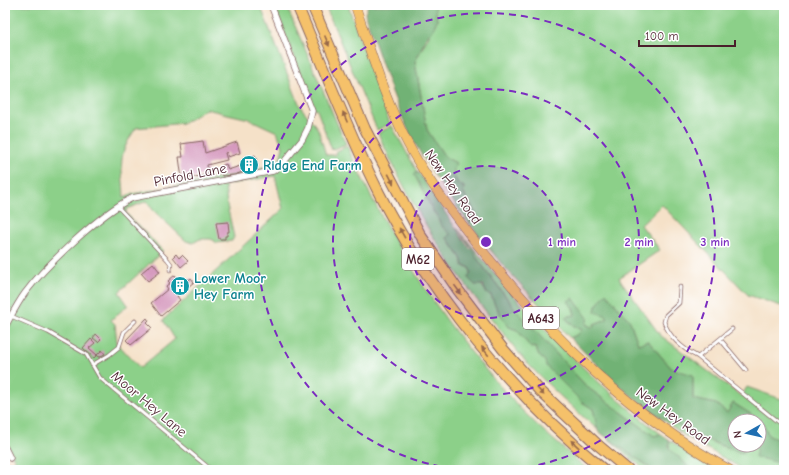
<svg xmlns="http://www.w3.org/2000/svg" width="789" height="475" font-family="'Comic Neue',sans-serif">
<rect width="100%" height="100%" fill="#fff"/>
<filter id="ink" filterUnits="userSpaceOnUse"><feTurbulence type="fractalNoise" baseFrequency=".025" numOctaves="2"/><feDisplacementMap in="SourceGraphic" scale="8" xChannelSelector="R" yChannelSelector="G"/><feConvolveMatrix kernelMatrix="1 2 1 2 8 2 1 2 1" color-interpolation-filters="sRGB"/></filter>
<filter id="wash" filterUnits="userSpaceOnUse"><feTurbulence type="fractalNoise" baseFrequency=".012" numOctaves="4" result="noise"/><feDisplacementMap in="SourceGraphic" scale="16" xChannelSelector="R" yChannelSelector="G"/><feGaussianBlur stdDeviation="0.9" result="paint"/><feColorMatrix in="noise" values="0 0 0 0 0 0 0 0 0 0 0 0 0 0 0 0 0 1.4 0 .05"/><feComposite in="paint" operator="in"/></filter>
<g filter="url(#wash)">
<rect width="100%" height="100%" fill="#f5e1c8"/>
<!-- green -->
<path fill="#8cd089" stroke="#6b785a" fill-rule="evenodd" d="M5 5H260L300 106 318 129 326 155H336L335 152 347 146C390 242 448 333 521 409 542 431 566 450 588 470H12L15 461 5 440ZM206 109 249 119 277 132 283 147 280 159 271 165 234 175 132 194 124 198C123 163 115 159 136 128L184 123ZM275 176 283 209 163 320 175 339 140 368 117 343 115 324 111 320 128 305 119 292 163 251 126 213 127 209 147 201 153 210 186 241 193 243 200 239H211L217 243 232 241 234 237 227 205 225 185Z
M274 5H286L346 144 332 150 317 110 313 108Z
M325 5H348L390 124 377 130Z
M437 5H784V307L748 295 662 205 641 225 660 250 619 278 660 335 741 396 747 387 784 400V442L769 436 762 421 733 403 727 413 716 404 693 399V375L672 369 648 341 638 344 630 321 607 316V319L594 324 593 328 586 324 588 318 569 301 573 308 575 315 565 317 571 324 582 330 577 335 570 338 502 264 469 223 478 217 463 192 464 187 458 184 453 174 456 163 445 157 427 130 415 62 437 20 435 7Z
M392 126 418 173H415C424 189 437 223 450 234L447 238 461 258 463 266 469 267C472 277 482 283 487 294L491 295C493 303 503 319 509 327L517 330 531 348 535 347 539 356 546 361V366L582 402 593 409 598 431 653 470H645C605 436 564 402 528 364 518 353 509 340 499 328 451 269 409 203 378 133Z
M457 228C518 304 583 375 661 434L654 436 587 387 516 310 476 257 475 253Z
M643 405C674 423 708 444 743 453L745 445H756L757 448 784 464V470H744L684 435Z
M669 440 718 470H692L669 448Z"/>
<!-- forest -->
<path fill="#71b275" stroke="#5e6850" d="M368 5H437L435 7 437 20 432 32 427 36 415 62 427 130 445 157 456 163 453 174 458 184 464 187 463 192 478 217 469 223C448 195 426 166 410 134 392 97 380 57 366 18L365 13Z
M415 173H419L467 245 475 253 476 257 516 310 587 387 654 436 661 434 669 440V448L692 470H653L598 431 593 409 582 402 546 366 545 361 539 356 535 347 531 348 517 330 509 327C503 319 493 303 491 295L487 294 483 285H475L468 278 471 272 469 267 463 266 461 258 447 238 450 234C443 228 438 223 437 214L434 213 414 174Z
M606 293 630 321 638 344 648 341 672 369 693 375V399L716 404 727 413 733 403 762 421 769 436 784 442V464L755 457 757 448 756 445H759V421H735V445H745L743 453C716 446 665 421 642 404 616 385 593 360 570 338L577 335 582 330 571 324 565 317 575 315 573 308 568 301 573 298 588 318 586 324 593 328 594 324 607 319V316L595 312 596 306Z"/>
<g id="blocks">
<!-- building -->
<path fill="#d599be" d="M203 141 205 153 237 142 240 153 228 157 227 152 225 153 227 160 207 165 208 175 182 179 179 157H183L181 144Z
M255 155 258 167 234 175 222 176 221 166 226 164 228 170 246 164 245 159Z
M228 222 229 232H227V236H225V239H219L216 223Z
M176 254 179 258 182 255 188 261 181 267 173 257Z
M153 263 160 272 148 281 141 273Z
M175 275 183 285 191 278 194 282 177 296 180 300 161 316 151 303 168 289 166 286 170 283 168 281Z
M147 318 149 321 147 323 152 328 131 345 126 340Z
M96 334 101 339 98 342 93 338Z
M91 339 95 343 89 348 97 355 94 358 83 348Z
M102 350 105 354 99 357 97 355Z"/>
</g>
</g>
<g filter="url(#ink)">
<use href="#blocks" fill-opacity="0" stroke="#866362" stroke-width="1"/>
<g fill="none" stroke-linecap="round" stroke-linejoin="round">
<defs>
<path id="lane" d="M117 206 168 260 171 264 170 270
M680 287 679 303 666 315 664 322C670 339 683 349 698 357
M11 316 48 332 86 354 100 378 209 468 215 470
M732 329 698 357 784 427
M720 339 746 370
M92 365 109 355 119 347 124 332 135 321"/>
<path id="street" d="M5 327C11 316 17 304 25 293 47 264 100 214 132 198L273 171 283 163 302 140 308 128 312 111 271 5
M5 448 10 458"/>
<path id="primary" d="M355 5C371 53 385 101 409 146 429 183 455 216 481 249 551 336 632 417 730 470"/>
<path id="highway" d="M297 5C324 68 348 132 379 193 432 297 514 396 604 470
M312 5 365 129 421 236 458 290 503 349 539 390 598 445 628 470"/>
</defs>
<!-- lane casing -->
<use href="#lane" stroke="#866362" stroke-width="4.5"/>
<!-- street casing -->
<use href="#street" stroke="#866362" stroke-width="7"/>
<!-- primary casing -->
<use href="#primary" stroke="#866362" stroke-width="10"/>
<!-- highway casing -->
<use href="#highway" stroke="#866362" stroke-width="12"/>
<!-- lane -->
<use href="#lane" stroke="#fff" stroke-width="3"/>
<!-- street -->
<use href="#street" stroke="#fff" stroke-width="5.5"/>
<!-- primary -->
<use href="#primary" stroke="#f5c16b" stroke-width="9"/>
<!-- highway -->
<use href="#highway" stroke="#f5c16b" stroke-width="10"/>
</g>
<!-- one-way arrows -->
<defs><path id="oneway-solid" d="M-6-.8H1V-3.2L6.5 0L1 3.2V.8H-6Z"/></defs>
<g fill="#976848">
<use href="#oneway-solid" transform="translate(327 41) rotate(67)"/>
<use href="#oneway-solid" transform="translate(345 117) rotate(-113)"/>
<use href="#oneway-solid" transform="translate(391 179) rotate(63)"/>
<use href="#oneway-solid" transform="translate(402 233) rotate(-119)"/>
<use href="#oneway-solid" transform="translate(458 290) rotate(54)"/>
<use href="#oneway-solid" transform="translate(485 351) rotate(-128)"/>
<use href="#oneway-solid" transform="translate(540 391) rotate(46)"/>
<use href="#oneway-solid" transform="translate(575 444) rotate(-137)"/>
</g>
</g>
<!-- distance rings -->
<circle cx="486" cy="242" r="76" fill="#7b2cbf" fill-opacity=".12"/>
<g fill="none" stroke="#7b2cbf" stroke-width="2" stroke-dasharray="7 5">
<circle cx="486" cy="242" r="76"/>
<circle cx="486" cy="242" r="153"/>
<path d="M464 470A229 229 0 1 1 508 470"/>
</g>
<!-- icons -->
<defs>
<symbol id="building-disc" viewBox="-11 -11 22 22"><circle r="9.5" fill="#0f9aa8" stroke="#fff"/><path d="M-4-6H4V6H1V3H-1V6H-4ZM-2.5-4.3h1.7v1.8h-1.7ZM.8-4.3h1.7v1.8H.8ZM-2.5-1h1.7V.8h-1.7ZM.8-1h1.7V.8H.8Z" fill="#fff"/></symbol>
</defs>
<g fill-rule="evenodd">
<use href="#building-disc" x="238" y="154" width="22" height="22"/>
<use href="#building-disc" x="169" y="275" width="22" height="22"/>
</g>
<g text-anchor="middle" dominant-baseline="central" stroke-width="3" stroke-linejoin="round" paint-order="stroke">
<!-- shield labels -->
<g fill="#fff" stroke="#80626b" stroke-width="1">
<rect x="402" y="248" width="32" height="22" rx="3"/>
<rect x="523" y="307" width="36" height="22" rx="3"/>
</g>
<g font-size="13" font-weight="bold" fill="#4a1f2b">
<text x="418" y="259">M62</text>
<text x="541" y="318">A643</text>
</g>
<!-- culture labels -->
<g font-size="14" font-weight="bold" fill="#0d838f" stroke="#fff" text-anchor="start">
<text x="263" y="165">Ridge End Farm</text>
<text x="194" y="278">Lower Moor<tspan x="194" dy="16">Hey Farm</tspan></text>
</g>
<!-- street labels -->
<g font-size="14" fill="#4a1f2b" stroke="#fff">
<text transform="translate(190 175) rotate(-11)">Pinfold Lane</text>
<text transform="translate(453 187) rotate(55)">New Hey Road</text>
<text transform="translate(149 404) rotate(40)">Moor Hey Lane</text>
<text transform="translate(673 416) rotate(36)">New Hey Road</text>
</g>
</g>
<circle cx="486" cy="242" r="6" fill="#7b2cbf" stroke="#fff" stroke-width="2"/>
<g font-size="12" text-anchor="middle" font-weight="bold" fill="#7b2cbf" stroke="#fff" stroke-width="3" stroke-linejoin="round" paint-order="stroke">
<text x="562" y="246">1 min</text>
<text x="639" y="246">2 min</text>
<text x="715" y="246">3 min</text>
</g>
<!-- margin -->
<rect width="789" height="475" fill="none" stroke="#fff" stroke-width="20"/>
<!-- north arrow -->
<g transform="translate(747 433) rotate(262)"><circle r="19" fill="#ffffff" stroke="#b7a5aa"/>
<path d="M0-3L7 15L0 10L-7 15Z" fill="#1f6fb2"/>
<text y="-6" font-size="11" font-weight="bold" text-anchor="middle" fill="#4a1f2b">N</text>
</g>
<!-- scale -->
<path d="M639 40v6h96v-6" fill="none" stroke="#4a1f2b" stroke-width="2"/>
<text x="645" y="40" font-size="12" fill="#4a1f2b" stroke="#ffffff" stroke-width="3" paint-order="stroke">100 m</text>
</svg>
